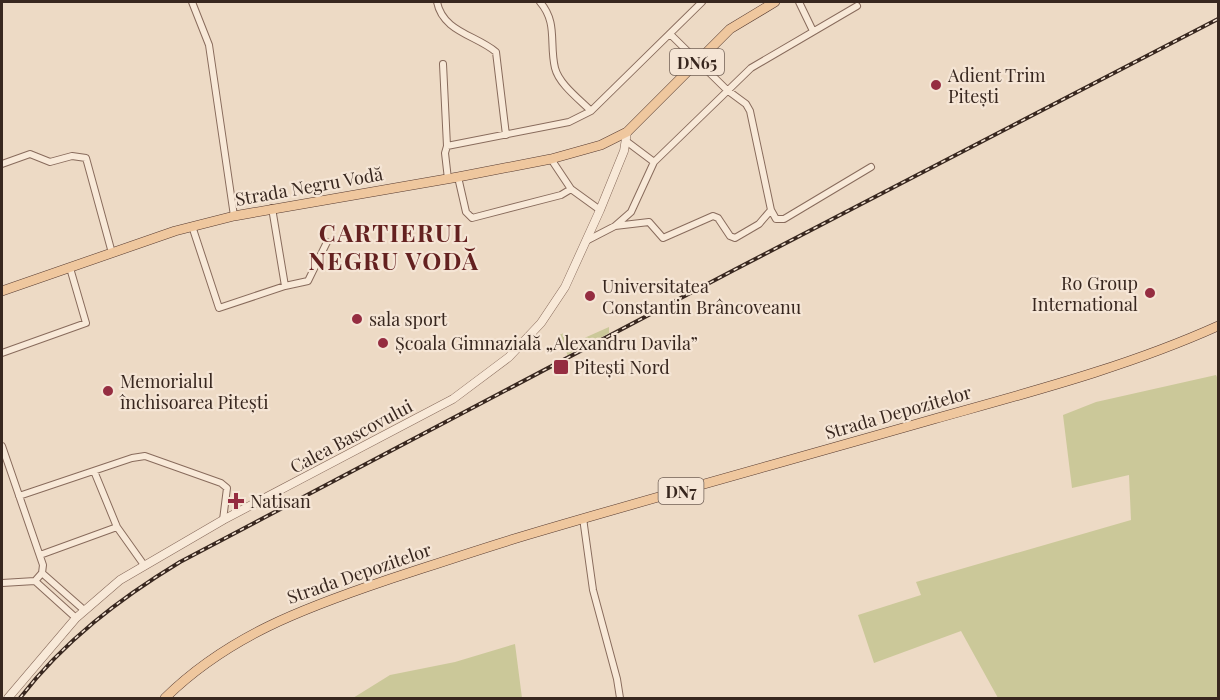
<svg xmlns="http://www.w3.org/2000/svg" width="1220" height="700" font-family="'Playfair Display',serif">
<rect width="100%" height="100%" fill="#eddac5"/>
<!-- green -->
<path fill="#cbc899" d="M609 327V333L580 349 577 347 568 356 559 335 564 333 567 342 573 343Z
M1216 375 1218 379V698H998L961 631 874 663 858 615 921 595 916 582 1131 520 1129 475 1072 488 1063 415 1096 402Z
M515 644 522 698H353L390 675 455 662Z"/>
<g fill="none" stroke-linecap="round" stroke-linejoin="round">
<defs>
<path id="minor" d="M192 2 209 45 234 216
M437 2C443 32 476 35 496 52L506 135
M540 2C558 23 549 43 555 68 559 84 579 99 591 111
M799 2 813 31
M670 34 727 90 746 104 750 111 771 210 776 219H784L871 167
M443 64 447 146
M626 141 654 162
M551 159 571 189 600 210
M2 164 30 154 50 162 72 156 86 158 112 253
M458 177 466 212 472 218 561 195 571 189
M448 179 445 153 447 146 569 122 591 111 702 2
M192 226 219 308 285 286 272 208
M615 226 649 222 663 238 713 216 718 218 730 236 735 238 759 224 771 210
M586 241 615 226 631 212 654 162 751 68 857 6
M285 286 308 281 327 242
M2 353 86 323 70 268
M2 446 43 565 42 573 35 581
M94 471 117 527
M19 496 132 458 145 456 221 483 227 488 223 520
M583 518 593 590 617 679 620 698
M40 555 117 527 144 565
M42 573 84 610
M35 581 76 618
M2 583 35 581"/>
<path id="tertiary" d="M8 698 76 618 120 580 223 520 453 399 509 357 541 323 565 287 600 210 624 151 627 132"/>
<path id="primary" d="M2 291 175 231 234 216 458 177 551 159 601 145 627 132 730 29 775 2
M165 698C228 636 304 608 387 580 433 565 480 549 527 535 662 495 798 458 934 419 1030 392 1127 367 1218 326"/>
</defs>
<!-- minor casing -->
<use href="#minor" stroke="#886b5c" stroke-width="8"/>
<!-- tertiary casing -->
<use href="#tertiary" stroke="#886b5c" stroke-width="9"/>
<!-- primary casing -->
<use href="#primary" stroke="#563a30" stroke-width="10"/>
<!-- minor -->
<use href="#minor" stroke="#f8e9d8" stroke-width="6"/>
<!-- tertiary -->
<use href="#tertiary" stroke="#f8e9d8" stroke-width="8"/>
<!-- primary -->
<use href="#primary" stroke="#efc79e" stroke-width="9"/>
<defs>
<path id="rail" d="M20 698C64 641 119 599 180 562L734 270 1218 19"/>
</defs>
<!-- rail casing -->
<use href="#rail" stroke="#38271f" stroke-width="4"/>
<!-- rail -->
<use href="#rail" stroke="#f5e5d5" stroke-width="1.5" stroke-dasharray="4.5" stroke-linecap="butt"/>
</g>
<!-- markers -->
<g fill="#952d41" stroke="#f5e5d5" stroke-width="2">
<circle cx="936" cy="85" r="6"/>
<circle cx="1150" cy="293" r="6"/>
<circle cx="590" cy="296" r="6"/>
<circle cx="357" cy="319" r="6"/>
<circle cx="383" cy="343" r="6"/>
<rect x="553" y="359" width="16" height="16" rx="3"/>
<circle cx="108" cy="391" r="6"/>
<path d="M233 492h6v6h6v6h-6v6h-6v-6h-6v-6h6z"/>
</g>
<g text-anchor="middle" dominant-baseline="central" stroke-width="4.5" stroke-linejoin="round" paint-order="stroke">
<!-- shield labels -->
<g fill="#f5e5d5" stroke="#716056" stroke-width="1.5">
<rect x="670" y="49" width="54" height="26" rx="4.5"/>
<rect x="658.5" y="478" width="45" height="26" rx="4.5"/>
</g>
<g font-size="16" font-weight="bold" fill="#38271f">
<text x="697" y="62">DN65</text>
<text x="681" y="491">DN7</text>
</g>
<!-- poi labels -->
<g font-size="18" fill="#38271f" stroke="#f5e5d5" text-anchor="start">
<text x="948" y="75">Adient Trim<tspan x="948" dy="21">Pitești</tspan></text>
<text x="1138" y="283" text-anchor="end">Ro Group<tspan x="1138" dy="21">International</tspan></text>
<text x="602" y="286">Universitatea<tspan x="602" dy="21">Constantin Brâncoveanu</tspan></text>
<text x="369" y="319">sala sport</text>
<text x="395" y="343">Școala Gimnazială „Alexandru Davila”</text>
<text x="574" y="367">Pitești Nord</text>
<text x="120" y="381">Memorialul<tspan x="120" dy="21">închisoarea Pitești</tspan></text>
<text x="250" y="501">Natisan</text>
</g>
<!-- street labels -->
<g font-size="18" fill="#38271f" stroke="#f5e5d5">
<text transform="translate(309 186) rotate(-10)">Strada Negru Vodă</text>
<text transform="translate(898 412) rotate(-16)">Strada Depozitelor</text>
<text transform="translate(351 436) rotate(-28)">Calea Bascovului</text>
<text transform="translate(359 573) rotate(-19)">Strada Depozitelor</text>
</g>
<!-- district labels -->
<g font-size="24" font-weight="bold" letter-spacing="1.5" fill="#642120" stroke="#f5e5d5">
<text x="394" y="232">CARTIERUL<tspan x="394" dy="28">NEGRU VODĂ</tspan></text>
</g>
</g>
<!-- border -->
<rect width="1220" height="700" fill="none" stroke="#38271f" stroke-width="6"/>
</svg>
